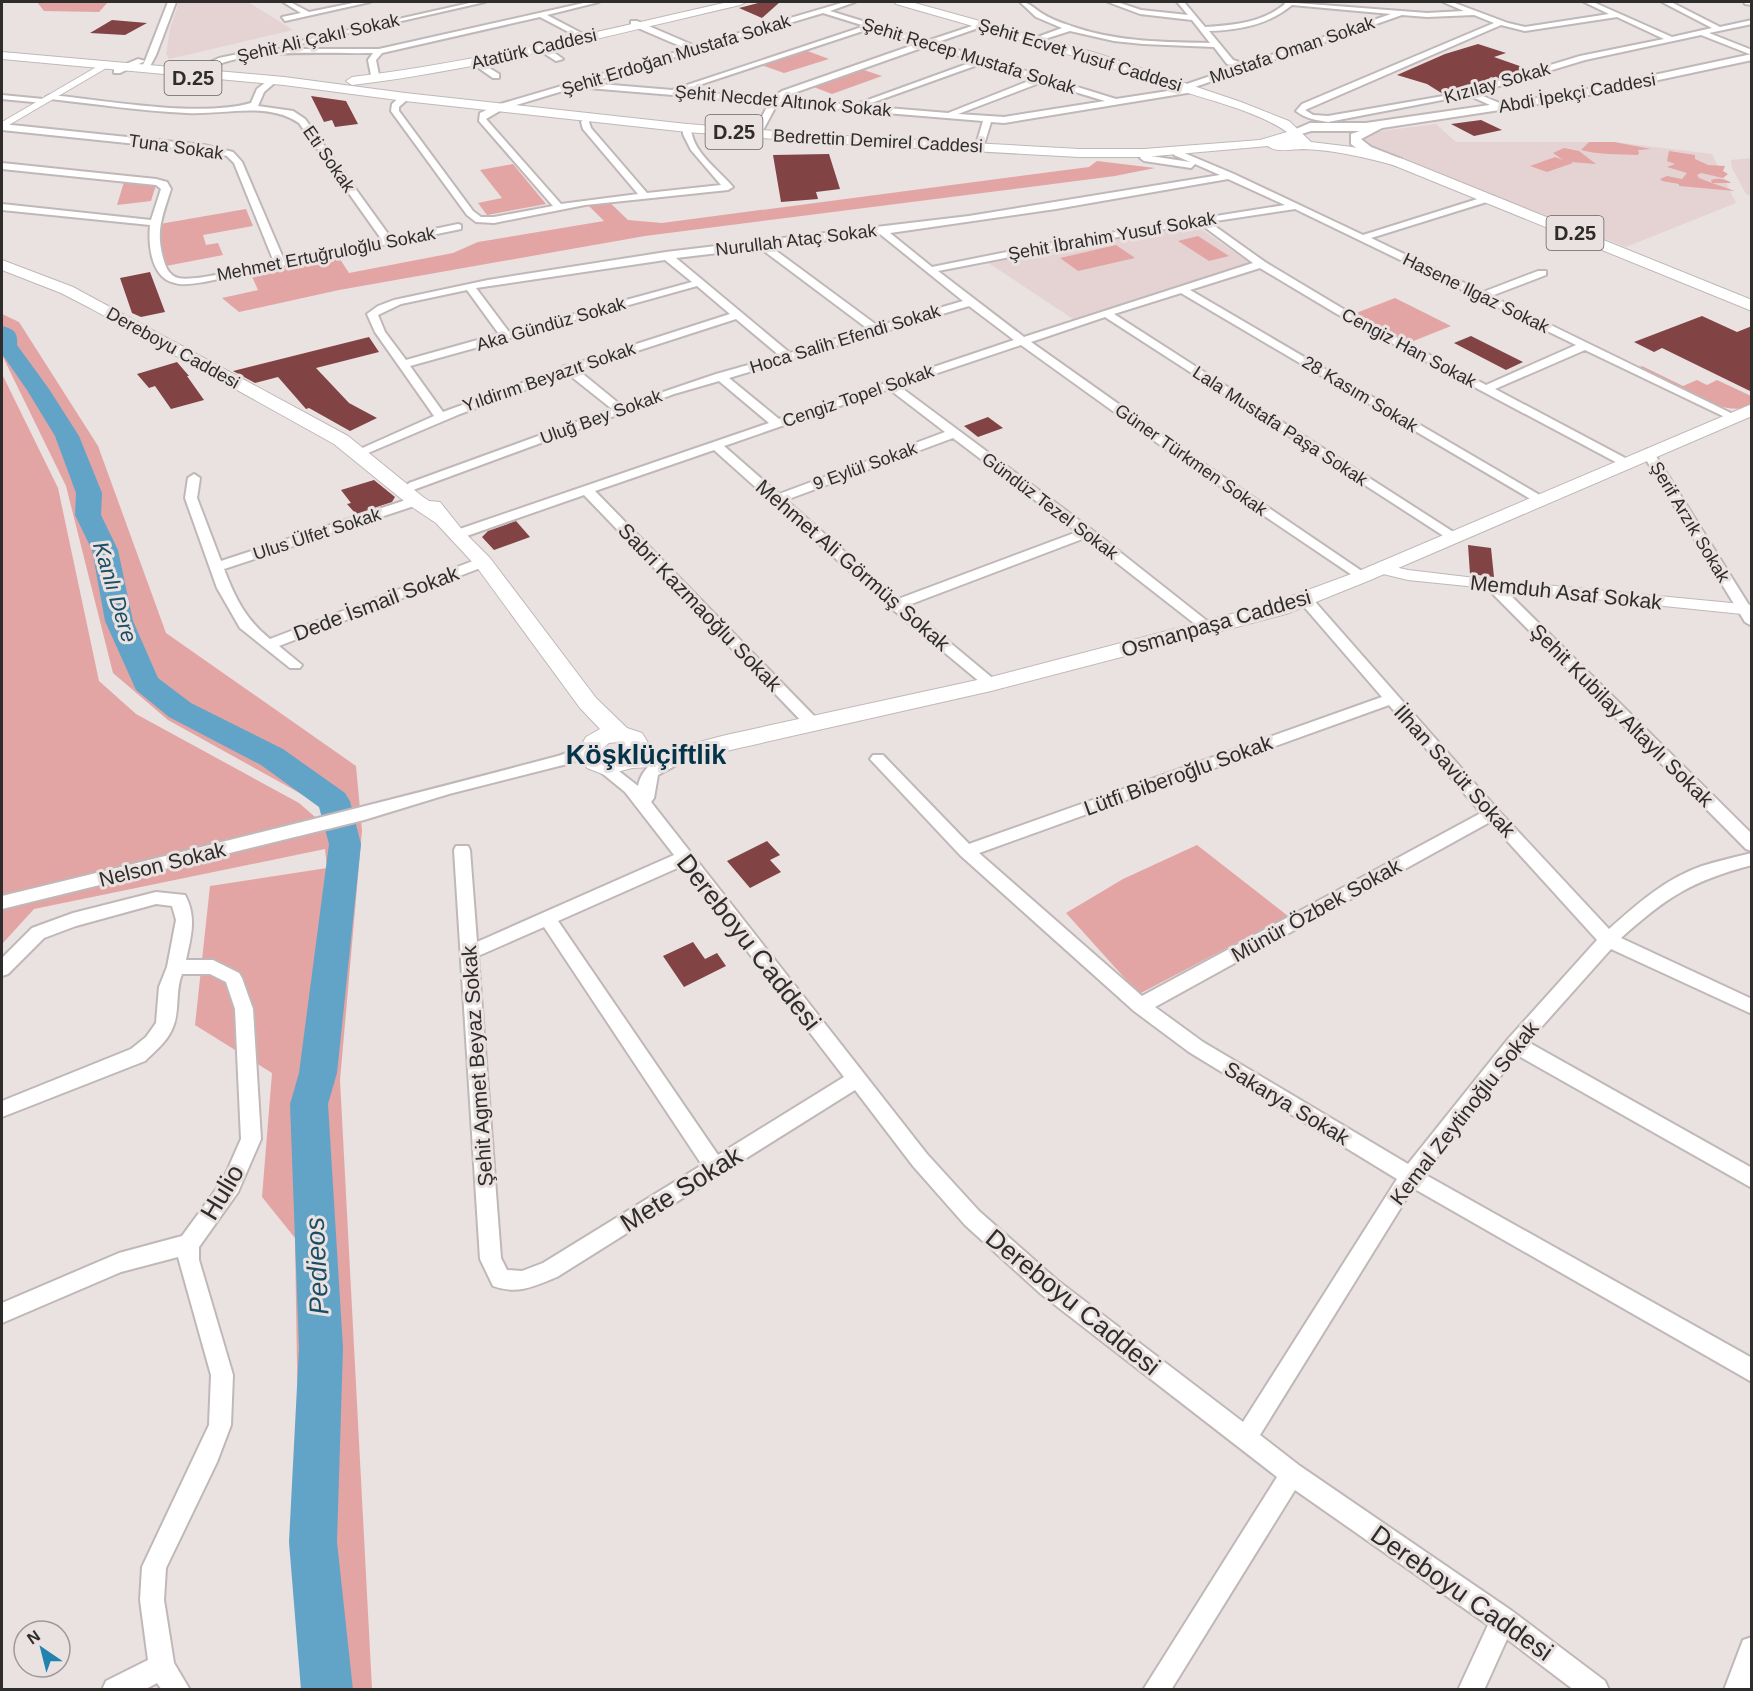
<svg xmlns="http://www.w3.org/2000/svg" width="1753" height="1691" font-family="Arial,sans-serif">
<rect width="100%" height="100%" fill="#eae1e1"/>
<!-- built -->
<path fill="#e5d3d3" d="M179 2H248L293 30 169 59 166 54 170 29Z
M1436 124 1456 142H1615L1712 154 1736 203 1626 247 1369 146 1363 139 1374 132Z
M1751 158H1752L1751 196 1746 194 1732 168 1731 160Z
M1195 225 1250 263 1073 319 987 262Z"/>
<!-- green -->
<path fill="#e3a4a4" d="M37 2H108L99 12 44 11Z
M805 50 829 59 784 73 761 65Z
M861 69 882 76 832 94 811 86Z
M1589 142H1614L1651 149 1638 150 1639 153 1638 155C1618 154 1599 155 1581 150Z
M1564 148 1579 151 1596 164 1571 162 1573 163 1547 172 1530 166 1555 157 1563 160 1553 153Z
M1669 151 1695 155V159L1708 165 1725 166 1723 171 1728 174 1723 178 1701 173 1697 175 1699 178 1712 183 1711 180C1717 178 1725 178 1731 183H1712L1735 191 1679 186V184L1662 181 1660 179 1667 176 1682 179 1687 173 1667 167 1675 164 1667 161Z
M1097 161 1155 168 1115 176 645 236 339 290 239 312 222 298 258 290 250 272 336 253 349 273 453 253 478 242 604 221 585 202 606 199 628 220 662 223 1089 167Z
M513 164 546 204 487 215 478 203 502 198 480 170Z
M124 182 156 185 151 201 117 205Z
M246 209 253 226 203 235 206 245 218 243 223 255 166 266 154 225Z
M1198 236 1229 256 1209 261 1178 241Z
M1116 245 1135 258 1078 271 1060 258Z
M1395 298 1451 326 1406 344 1351 315Z
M2 314 19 322 98 446 166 633 356 766 362 831 340 1080 372 1689H312L299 1493 295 1238 262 1197 272 1073 195 1025 210 886 327 868 325 849 34 909 2 944V374L58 488 99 681 136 714 299 803 322 823 321 808 305 796 168 720 113 673 66 486 2 355Z
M1642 366 1683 386 1697 380 1707 385 1717 380 1751 396V406C1723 419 1665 382 1638 368Z
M1197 845 1288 916 1139 994 1066 913 1123 879Z"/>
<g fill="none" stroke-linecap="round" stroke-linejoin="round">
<!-- river -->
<path fill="#62a4c7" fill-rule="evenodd" d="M2 326C14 329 18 332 17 345L49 389 79 436 102 493 101 515 118 550 133 621 158 678 191 703 283 749 345 793 350 801 361 844 337 1073 328 1104 343 1348 337 1542 353 1690H301L289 1542 299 1348 290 1104 299 1073 329 844 319 807 261 765 169 717 136 690 105 621 92 550 75 515 76 493 55 436 27 390 2 354Z"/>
</g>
<!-- building -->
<path fill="#814344" d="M762 2H780L762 18 739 8Z
M112 20 147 23 125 35 90 33Z
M1478 44 1506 53 1494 57 1528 69 1496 79 1491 77 1484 83 1443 94 1427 84 1397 75 1445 54Z
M311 96 346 101 358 124 335 127 332 120 324 122Z
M1481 120 1502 130 1474 136 1451 124Z
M829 154 840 189 816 192 818 199 781 202 773 155Z
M150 272 165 312 141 317 132 313 120 278Z
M1702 316 1737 332 1752 326V392L1662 348 1654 352 1634 342Z
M1471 336 1523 362 1506 370 1454 343Z
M369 337 379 352 316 368 349 403 377 418 350 431 309 408 306 409 278 377 255 383 233 371Z
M177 362 189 376H187L204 400 171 409 155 386 149 388 137 374Z
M988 417 1003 428 978 437 964 426Z
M374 480 395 497 392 502 356 514 347 504 351 503 341 490Z
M516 521 530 537 494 550 482 537 488 531Z
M1468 545 1491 548 1494 577 1470 574Z
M767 841 780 855 770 860 781 872 750 888 727 861Z
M693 942 705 959 717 953 726 966 684 987 663 956Z"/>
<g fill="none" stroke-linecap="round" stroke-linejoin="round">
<defs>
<path id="minor" d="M168 2H176L156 55 148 70 141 68 145 61 120 73H114V69L138 59 145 61Z
M283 2H290L309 12 358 2H370L285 21 282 17 301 13Z
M474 2H485L287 47 283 45Z
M588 2H599L547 15 587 36V40H584L540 17 382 53 376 60 379 75 375 77 371 75 368 60 373 53C328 54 267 49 225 62 215 65 196 79 187 73L219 58 262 49H379Z
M845 2H855L830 11 927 41 984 22V26L935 43 1116 99 1181 89V86L1237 67 1227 64 1214 47 1143 44 1114 41 1070 31 1035 42V38L1062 28 1036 17 1020 2C1030 2 1034 9 1043 14 1054 21 1066 24 1077 28 1119 42 1166 42 1210 43L1192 20 1140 14 1108 2H1117L1141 10 1188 15 1177 2H1184L1205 27C1233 25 1262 23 1285 4L1283 2 1427 13 1464 11 1443 2H1452L1508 23 1525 27 1609 14 1584 2H1593L1672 37 1712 28 1662 2H1671L1720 27 1752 20V24L1709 33 1752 50V55L1701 35 1585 60 1476 93 1504 105V109L1501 110 1468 95 1328 122C1316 120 1306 119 1296 111L1302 104 1494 23 1474 15 1427 17 1402 15 1192 88 1193 92 1004 123 991 122 983 148 979 151 975 148 983 121 777 104 761 134 757 137 753 134 769 103 576 87 503 109 486 119 561 204 638 194 583 129 581 122 589 114 593 117 589 122 591 128 647 193 721 185 691 150 683 134V128L687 125 691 128C692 152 719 170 733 187L728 190 585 205 494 223 476 222 467 215 391 111 392 104 402 95H408V99L399 107V111L473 211 481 217H494L553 206 479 121 480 113 497 105 687 49 631 25V21H637L695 46ZM1292 5 1391 14 1245 64 1233 60 1209 31C1239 30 1268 25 1292 5ZM823 13 865 26 672 90 588 83ZM1617 17 1664 39 1580 56 1455 94 1328 116 1313 115 1305 110 1501 25 1525 31ZM872 28 919 43 782 91 772 98 681 91ZM927 46 975 61 854 105 782 99 788 95ZM983 63 1034 79 948 113 863 106ZM1042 82 1105 101 1004 117 958 114Z
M1744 2H1752V5L1745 4Z
M539 46H545L563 59 556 61 539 50Z
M476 60 499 74V78H493L473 64V60Z
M271 78 278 80 264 92 258 106 293 111 305 119 391 238 458 224 461 225V229L204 282C195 283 183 286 175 283 151 278 148 245 150 225L2 210V204L151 220 161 189 156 185 2 169V163L156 179 167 182 171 189C162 217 155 232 164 261 166 268 170 276 178 278 198 282 252 266 274 262L234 163 227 156 204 151 2 130V124L204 145 233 152 242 162 284 260 382 240 299 123C267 101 224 115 187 113 141 111 96 104 50 99L46 97 50 95C105 100 199 118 251 103L257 89Z
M2 95 43 99 47 101 43 103 2 99Z
M1177 150 1234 174 1363 235 1487 196H1493V200L1371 238 1483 292 1538 271H1546V275L1491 296 1739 417 1737 419H1729L1585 350 1495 389 1629 460V466L1625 467 1337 314 1260 268 1190 290 1543 497 1545 500 1543 503 1539 504 1181 293 1114 314 1458 535 1460 538 1458 541 1453 542 1105 317 1031 342 1182 449 1366 574 1368 577 1361 581 1174 455 1021 345 899 386 1092 530 1216 628 1209 632 1204 631 1085 538 906 606 996 681 998 684 996 687H986L891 608 714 450 595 491 819 721 822 725 819 729H809L584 495 461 538H451L449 535 451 532 769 423 719 381 674 394 413 490 407 486 409 483 612 409 568 374 460 414 368 453H360L358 450 434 416 375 332 367 314 378 306 394 300 488 280 666 252 969 216 1220 175 1195 164 1191 168 1144 161 1140 158 1144 155 1190 162 1174 155V151ZM1228 179 1285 205 1066 240 932 267 890 233 1056 209ZM1295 209 1576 345 1486 385 1345 310 1265 262 1209 222ZM1199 223 1253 263 1024 337 938 271 1066 246ZM880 234 963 301 878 326 771 247ZM760 248 868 329 790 353 676 258ZM665 260 692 282 509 332 476 288ZM697 286 730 314 571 365 564 366 563 368 443 412 410 366ZM467 290 499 334 406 360 385 332 378 315 401 304ZM969 306 1014 340 779 419 729 378ZM736 319 780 356 716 374 622 406 578 370ZM889 389 945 432 779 494 724 446ZM953 438 1077 532 898 599 786 500Z
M1648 449 1654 453 1752 610V626L1745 622 1642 453Z
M194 474 200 478 197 498 221 561 412 498H420L422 501 420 504 224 569C235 598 246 620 270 639L478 559 483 558 490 562 488 565 279 646 302 665 300 668H290L240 628 217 588 185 498 188 478Z
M1492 581 1497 582 1752 834V851L1746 849 1487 588 1485 585Z
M1305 595 1310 596 1498 810 1609 929C1637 904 1665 879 1702 866 1718 861 1735 857 1752 853V865C1691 881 1667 897 1621 938L1752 999V1014L1611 949 1528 1042 1752 1168V1188L1517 1055 1424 1174 1752 1358V1382L1413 1188 1260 1435 1300 1466 1512 1611 1605 1681 1609 1690H1574L1507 1639 1484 1690H1458L1488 1625 1295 1490 1171 1690H1143L1277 1477 1041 1294 965 1225 913 1166 855 1090 557 1277C535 1286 517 1295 493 1286L480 1259 454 850 456 846H468L470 850 477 942 674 855 625 792 592 765 594 761H606L638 786C641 768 663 749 682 754L685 758 682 762 658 775 654 798 651 802 927 1154 979 1211 1057 1280 1243 1422 1397 1179 1189 1052 1134 1011 960 855 870 759 873 755H883L969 844 1382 697 1300 602 1298 599 1300 596ZM1389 705 1481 813 1142 996 979 853ZM1490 822 1597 940 1508 1039 1408 1164 1203 1042 1155 1007ZM682 866 844 1077 718 1155 558 921ZM544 927 702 1165 543 1263 522 1271 507 1270 501 1258 478 956Z
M591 742 596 743 599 747 596 751 571 763 449 794 364 820 2 909V896C188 851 373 805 558 756 569 753 579 745 591 742Z
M156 892 185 895C197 917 191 937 186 960H213L239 973 242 978 253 1009 261 1139 238 1192 199 1247V1260L233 1375 231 1425 217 1462 166 1568 164 1600 174 1663 190 1690H162L157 1683 144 1690H102L106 1681 148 1660 140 1600 142 1567 209 1425 211 1375 178 1257 121 1272 2 1323V1303L119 1253 182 1236 223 1180 241 1139 235 1009 226 982 210 974H182C175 991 180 1011 173 1027 168 1041 155 1051 145 1061L2 1117V1101L131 1049 146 1037 156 1023 159 987 167 967 176 920 172 906 156 904 76 926 44 938 8 974 2 976V958L32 928 73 913Z
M1752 1637 1750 1690H1724L1743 1640Z"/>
<path id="tertiary" d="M105 62 110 65 108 67 2 129V122Z
M1381 564 1408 570 1492 580 1752 605V615L1408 580 1375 572 1373 569 1375 566Z"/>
<path id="secondary" d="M1752 54V60L1565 100 1382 128 1361 139 1371 147 1402 159V165L1398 166 1363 153 1351 144V134L1360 131H1311L1295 136 1289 132 1310 123H1366L1565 94Z"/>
<path id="primary" d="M728 2H746L740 5C611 35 483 69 352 85L346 81 352 77C479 62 603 30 728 2Z
M894 2H911L1096 53 1241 102 1289 121 1311 142 1352 147 1403 159 1752 300V311L1393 165C1364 157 1334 150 1304 149 1293 149 1276 153 1268 146L1144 157H1079L826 143 687 132 405 101 284 85 2 59V52L284 77 405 93 687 124 826 135 1079 149H1144L1260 140 1287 132C1260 113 1216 102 1185 92 1090 59 993 32 896 4Z
M2 260 73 287 348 436 423 497 429 501 440 502 463 531 490 558 596 698 627 728 642 733 650 746 648 751 669 750 726 735 991 677 1270 604 1354 573 1752 404V416L1368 581 1286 614 991 691 726 751 669 766 632 768 605 775 587 768 578 751 586 737 600 729 580 708 476 566 436 523 409 505 334 444 90 308 61 293 2 270ZM618 742 625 744 624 750 612 758 605 757 603 748 609 743Z"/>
</defs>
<!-- minor casing -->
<use href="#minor" stroke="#c0b8b8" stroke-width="4"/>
<!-- tertiary casing -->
<use href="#tertiary" stroke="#c0b8b8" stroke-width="2"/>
<!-- secondary casing -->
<use href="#secondary" stroke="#c0b8b8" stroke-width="4"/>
<!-- primary casing -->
<use href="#primary" stroke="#c0b8b8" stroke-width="2"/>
<!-- minor -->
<use href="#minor" fill="#fff" fill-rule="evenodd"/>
<!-- tertiary -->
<use href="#tertiary" fill="#fff" fill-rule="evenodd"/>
<!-- secondary -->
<use href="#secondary" fill="#fff" fill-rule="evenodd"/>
<!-- primary -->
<use href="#primary" fill="#fff" fill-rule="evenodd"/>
</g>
<g text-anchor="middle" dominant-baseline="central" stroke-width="6" stroke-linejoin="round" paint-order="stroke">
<!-- far-street labels -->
<g font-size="18" fill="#2f2c2c" stroke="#eae1e1">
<text transform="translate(318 38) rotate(-13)">Şehit Ali Çakıl Sokak</text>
<text transform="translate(534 49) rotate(-13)">Atatürk Caddesi</text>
<text transform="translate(1292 50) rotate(-19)">Mustafa Oman Sokak</text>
<text transform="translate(676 55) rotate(-17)">Şehit Erdoğan Mustafa Sokak</text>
<text transform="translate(1080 55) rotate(17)">Şehit Ecvet Yusuf Caddesi</text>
<text transform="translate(969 56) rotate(17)">Şehit Recep Mustafa Sokak</text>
<text transform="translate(1497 83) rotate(-16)">Kızılay Sokak</text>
<text transform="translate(1577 93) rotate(-10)">Abdi İpekçi Caddesi</text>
<text transform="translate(783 101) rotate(5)">Şehit Necdet Altınok Sokak</text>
<text transform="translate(878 141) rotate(3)">Bedrettin Demirel Caddesi</text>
<text transform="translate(176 147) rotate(8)">Tuna Sokak</text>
<text transform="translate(329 159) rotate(55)">Eti Sokak</text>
<text transform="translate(1112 236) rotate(-10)">Şehit İbrahim Yusuf Sokak</text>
<text transform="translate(796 240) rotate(-7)">Nurullah Ataç Sokak</text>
<text transform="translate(326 254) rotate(-11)">Mehmet Ertuğruloğlu Sokak</text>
<text transform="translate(1476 293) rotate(26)">Hasene Ilgaz Sokak</text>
<text transform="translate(551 324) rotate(-16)">Aka Gündüz Sokak</text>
<text transform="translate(845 339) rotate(-17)">Hoca Salih Efendi Sokak</text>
<text transform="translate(173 348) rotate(29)">Dereboyu Caddesi</text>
<text transform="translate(1409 348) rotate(28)">Cengiz Han Sokak</text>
<text transform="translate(549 377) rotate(-19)">Yıldirım Beyazıt Sokak</text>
<text transform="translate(1360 394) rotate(31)">28 Kasım Sokak</text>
<text transform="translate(858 396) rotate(-19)">Cengiz Topel Sokak</text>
<text transform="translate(601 417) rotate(-20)">Uluğ Bey Sokak</text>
<text transform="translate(1280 426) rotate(33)">Lala Mustafa Paşa Sokak</text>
<text transform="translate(1191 460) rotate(35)">Güner Türkmen Sokak</text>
<text transform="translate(865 466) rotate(-20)">9 Eylül Sokak</text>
<text transform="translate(1050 506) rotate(37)">Gündüz Tezel Sokak</text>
<text transform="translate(1690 522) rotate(59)">Şerif Arzık Sokak</text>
<text transform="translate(317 534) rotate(-18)">Ulus Ülfet Sokak</text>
</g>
<!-- shield labels -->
<g fill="#eae1e1" stroke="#676262" stroke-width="1.5">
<rect x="164.5" y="61" width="57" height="34" rx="4.5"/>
<rect x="705.5" y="115" width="57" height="34" rx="4.5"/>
<rect x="1546.5" y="216" width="57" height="34" rx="4.5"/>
</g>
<g font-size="20" font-weight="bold" fill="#2f2c2c">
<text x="193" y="78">D.25</text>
<text x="734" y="132">D.25</text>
<text x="1575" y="233">D.25</text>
</g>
<!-- street labels -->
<g font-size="21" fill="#2f2c2c" stroke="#eae1e1">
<text transform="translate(853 565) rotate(41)">Mehmet Ali Görmüş Sokak</text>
<text transform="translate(1566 592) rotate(6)">Memduh Asaf Sokak</text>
<text transform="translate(376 603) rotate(-21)">Dede İsmail Sokak</text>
<text transform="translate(700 607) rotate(46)">Sabri Kazmaoğlu Sokak</text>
<text transform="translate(1216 623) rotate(-16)">Osmanpaşa Caddesi</text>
<text transform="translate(1622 715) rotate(45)">Şehit Kubilay Altaylı Sokak</text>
<text transform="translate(1455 771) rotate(48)">İlhan Savüt Sokak</text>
<text transform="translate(1178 775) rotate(-20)">Lütfi Biberoğlu Sokak</text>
<text transform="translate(162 864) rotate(-14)">Nelson Sokak</text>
<text transform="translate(1316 910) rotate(-29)">Münür Özbek Sokak</text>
<text transform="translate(477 1066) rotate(-94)">Şehit Agmet Beyaz Sokak</text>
<text transform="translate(1287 1103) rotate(31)">Sakarya Sokak</text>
<text transform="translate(1464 1113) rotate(-52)">Kemal Zeytinoğlu Sokak</text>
</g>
<!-- water labels -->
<g font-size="22" font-style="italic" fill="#184e66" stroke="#eae1e1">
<text transform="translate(115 592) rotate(73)">Kanlı Dere</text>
</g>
<!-- near-street labels -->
<g font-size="26" fill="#2f2c2c" stroke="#eae1e1">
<text transform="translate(749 942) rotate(52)">Dereboyu Caddesi</text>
<text transform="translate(681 1189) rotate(-32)">Mete Sokak</text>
<text transform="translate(222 1192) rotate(-59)">Hulio</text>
<text transform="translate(1073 1302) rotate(39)">Dereboyu Caddesi</text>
<text transform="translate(1462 1593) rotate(35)">Dereboyu Caddesi</text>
</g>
<!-- district labels -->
<g font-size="27" font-weight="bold" fill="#043449" stroke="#eae1e1">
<text x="646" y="755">Köşklüçiftlik</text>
</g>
<!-- near-water labels -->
<g font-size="27" font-style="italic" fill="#184e66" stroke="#eae1e1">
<text transform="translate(317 1266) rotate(-93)">Pedieos</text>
</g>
</g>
<!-- border -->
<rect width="1753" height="1691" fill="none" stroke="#2f2c2c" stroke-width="6"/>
<!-- north arrow -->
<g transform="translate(42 1649) rotate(325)"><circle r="28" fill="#eae1e1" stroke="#9f9999" stroke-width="1.5"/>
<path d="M0-4.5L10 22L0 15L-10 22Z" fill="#2183ae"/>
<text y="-9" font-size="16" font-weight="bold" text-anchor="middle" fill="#2f2c2c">N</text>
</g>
</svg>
